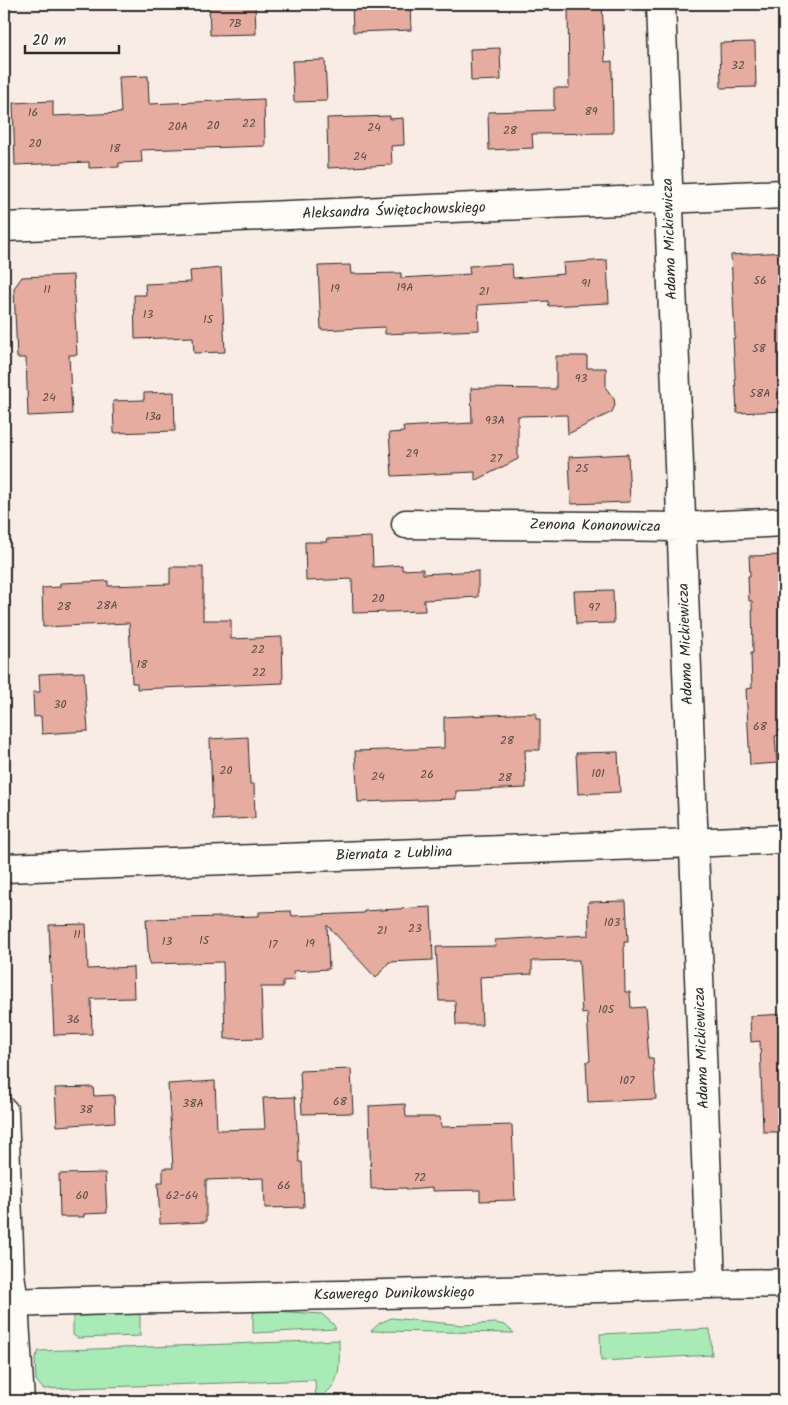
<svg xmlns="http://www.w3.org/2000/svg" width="788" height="1405" font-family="Kalam,sans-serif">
<rect width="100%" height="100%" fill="#f8ece5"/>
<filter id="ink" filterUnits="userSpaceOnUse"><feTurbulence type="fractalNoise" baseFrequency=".02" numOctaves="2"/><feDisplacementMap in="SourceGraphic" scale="10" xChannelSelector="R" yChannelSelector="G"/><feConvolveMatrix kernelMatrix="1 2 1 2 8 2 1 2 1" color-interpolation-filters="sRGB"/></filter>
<g filter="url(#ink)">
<!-- green -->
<path fill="#a8ebb6" stroke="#6a8b70" d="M259 1310 322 1314 333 1324 336 1329 253 1333V1313Z
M140 1314V1336L78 1338 73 1335V1316Z
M391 1318 463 1325 495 1323 505 1325 514 1333 371 1331 380 1323Z
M710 1329 712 1355 601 1361 600 1334Z
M339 1340C339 1367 343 1385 316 1400L315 1380 43 1389 36 1380 35 1358 39 1351Z"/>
<!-- building -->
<path fill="#e5ac9f" stroke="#2b2b2b" d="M209 4H255L256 34 210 35Z
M352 4H410L411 30 353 32Z
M568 4H602L605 62 612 61 613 133 532 134 533 148 489 150 488 112 554 110V88H569Z
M755 42 756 87 721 88 720 43Z
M500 48 501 80 471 81 470 49Z
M325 60 327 101 294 102 292 61Z
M148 76 149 104 264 99 265 146 141 150 142 162 119 163V167L89 168V162L15 165 13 103 53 101V116L121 113 119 77Z
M390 116V119L403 118 404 145 391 146 392 165 328 168 327 118Z
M784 252V411L737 413 733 338H735L731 255Z
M607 260 609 303 549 306 548 301 478 305 479 330 385 334V327L321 330 318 266 350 265 351 274 401 273V278L470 274 469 266 512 264 513 278 564 274 563 263Z
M221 268 225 352 194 353 193 337 135 339 134 295H146L145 284 191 282 190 271Z
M73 275 77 355H69L72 414 28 416 26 358H17L14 288 22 277Z
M556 356H587V368H606V388L614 399 615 405 612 412 568 434 567 415 518 416V459L475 481V472L392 476 389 433 404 432 403 427 472 423 471 388 556 389Z
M174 392 175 431 114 433 113 401 144 400V393Z
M628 454 630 502 571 504 569 457Z
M372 537 373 567 402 565V570L423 569V574L478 571V597L424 600 425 611 353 613 352 579 306 581 305 542H327L326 539Z
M784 555V735L775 736 777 763 750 765 746 689 752 688 751 653H753L752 601H749L748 576H750L749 556Z
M170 567H203V620H231V639L282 637 283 683 137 689V683H132L129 623 43 627 42 588 60 587V583L108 581V586L170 584Z
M613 590 614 623 576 624 574 591Z
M84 672 88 731 42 734 41 716 34 717 33 692H40L39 674Z
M536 713V719H540V750H525L526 788 456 791V799L358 802 355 751 444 748V717Z
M248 737 250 784H254L255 818 213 820 210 739Z
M618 752 620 792 578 794 576 753Z
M626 901 628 942H624L625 992H630L631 1008 645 1007 649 1058H653L656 1099 588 1102 586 1062 590 1061 587 1013 582 1014 579 960 532 961V974L480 977 482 1025H456L455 1001H439L436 947 496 946 495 940 589 935 588 902Z
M431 907 433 960 389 962 376 978 327 925 329 969 293 971 294 980 283 981V987H261L263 1038 225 1039 223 962 149 964 146 919 259 916V912L291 911 292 916 364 913V911Z
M86 924 88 969 133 967 134 998 91 999 92 1034 54 1035 49 925Z
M784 1014V1132H763L760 1041 751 1042 750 1016Z
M351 1069 353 1113 302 1114 300 1071Z
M215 1081 217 1130 265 1129 263 1098 295 1097 299 1162H302L304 1207 265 1208 264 1178 206 1180V1222L160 1224 158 1182H163V1168H173L168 1084Z
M93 1087 94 1096 114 1095 115 1122 57 1126 55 1088Z
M405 1104 406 1117H440L441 1127 512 1125 515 1200 480 1201V1190L432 1191V1188L407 1190V1188L371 1189 369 1106Z
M105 1173 107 1213 84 1214V1217H60L59 1174Z"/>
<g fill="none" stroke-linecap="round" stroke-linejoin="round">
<defs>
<path id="minor" d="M661 4 711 1284
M4 227 784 194
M406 524 681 527 784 522
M4 868 667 844 784 839
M4 1112 10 1274 14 1303 20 1401
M4 1303C239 1296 475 1294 710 1284 735 1283 759 1284 784 1283"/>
</defs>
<!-- minor casing -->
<use href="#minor" stroke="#2b2b2b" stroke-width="31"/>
<!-- minor -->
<use href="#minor" stroke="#fdfcf7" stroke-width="28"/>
</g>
</g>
<g text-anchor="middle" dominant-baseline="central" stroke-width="4.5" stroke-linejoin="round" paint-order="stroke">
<!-- number labels -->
<g font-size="12" fill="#5a4b48">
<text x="235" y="23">7B</text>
<text x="738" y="65">32</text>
<text x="591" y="111">89</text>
<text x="33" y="112">16</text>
<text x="249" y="123">22</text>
<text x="213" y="125">20</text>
<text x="178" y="126">20A</text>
<text x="374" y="127">24</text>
<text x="510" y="130">28</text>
<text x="35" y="143">20</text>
<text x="115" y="148">18</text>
<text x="360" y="156">24</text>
<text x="760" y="280">56</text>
<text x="586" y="283">91</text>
<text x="405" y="287">19A</text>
<text x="335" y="288">19</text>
<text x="47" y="289">11</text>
<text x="484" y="291">21</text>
<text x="148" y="314">13</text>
<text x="208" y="319">15</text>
<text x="759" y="348">58</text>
<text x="581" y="378">93</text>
<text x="760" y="393">58A</text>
<text x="49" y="397">24</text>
<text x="153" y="416">13a</text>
<text x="495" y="420">93A</text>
<text x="412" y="453">29</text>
<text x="496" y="458">27</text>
<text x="582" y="468">25</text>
<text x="378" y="598">20</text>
<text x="107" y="605">28A</text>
<text x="64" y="606">28</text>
<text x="594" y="607">97</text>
<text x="258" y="649">22</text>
<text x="142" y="664">18</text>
<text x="259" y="672">22</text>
<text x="60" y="704">30</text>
<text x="760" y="726">68</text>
<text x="507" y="740">28</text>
<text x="226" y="770">20</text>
<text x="598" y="773">101</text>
<text x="427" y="774">26</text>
<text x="378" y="776">24</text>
<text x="505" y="777">28</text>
<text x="612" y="922">103</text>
<text x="415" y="928">23</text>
<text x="382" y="930">21</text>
<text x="77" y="934">11</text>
<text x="204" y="940">15</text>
<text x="167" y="941">13</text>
<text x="310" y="943">19</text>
<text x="273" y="944">17</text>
<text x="606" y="1009">105</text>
<text x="73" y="1019">36</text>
<text x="627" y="1080">107</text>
<text x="340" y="1101">68</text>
<text x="193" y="1103">38A</text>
<text x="86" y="1109">38</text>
<text x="420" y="1177">72</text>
<text x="284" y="1185">66</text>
<text x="82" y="1195">60</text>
<text x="182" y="1195">62-64</text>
</g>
<!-- street labels -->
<g font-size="15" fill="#2b2b2b" stroke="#fdfcf7">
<text transform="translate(394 211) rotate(-2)">Aleksandra Świętochowskiego</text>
<text transform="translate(670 239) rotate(-92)">Adama Mickiewicza</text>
<text transform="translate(595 526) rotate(1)">Zenona Kononowicza</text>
<text transform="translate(686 644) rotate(-92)">Adama Mickiewicza</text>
<text transform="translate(394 854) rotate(-2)">Biernata z Lublina</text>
<text transform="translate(702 1048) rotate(-92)">Adama Mickiewicza</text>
<text transform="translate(394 1294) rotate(-1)">Ksawerego Dunikowskiego</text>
</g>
</g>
<!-- margin -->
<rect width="788" height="1405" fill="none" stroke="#fdfcf7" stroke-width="20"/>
<rect x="10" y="10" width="768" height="1385" fill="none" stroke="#2b2b2b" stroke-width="2" filter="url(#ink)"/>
<!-- scale -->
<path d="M25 45v8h94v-8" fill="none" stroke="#2b2b2b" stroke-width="2.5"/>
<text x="32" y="45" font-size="15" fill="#2b2b2b" stroke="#fdfcf7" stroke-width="4" paint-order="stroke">20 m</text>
</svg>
